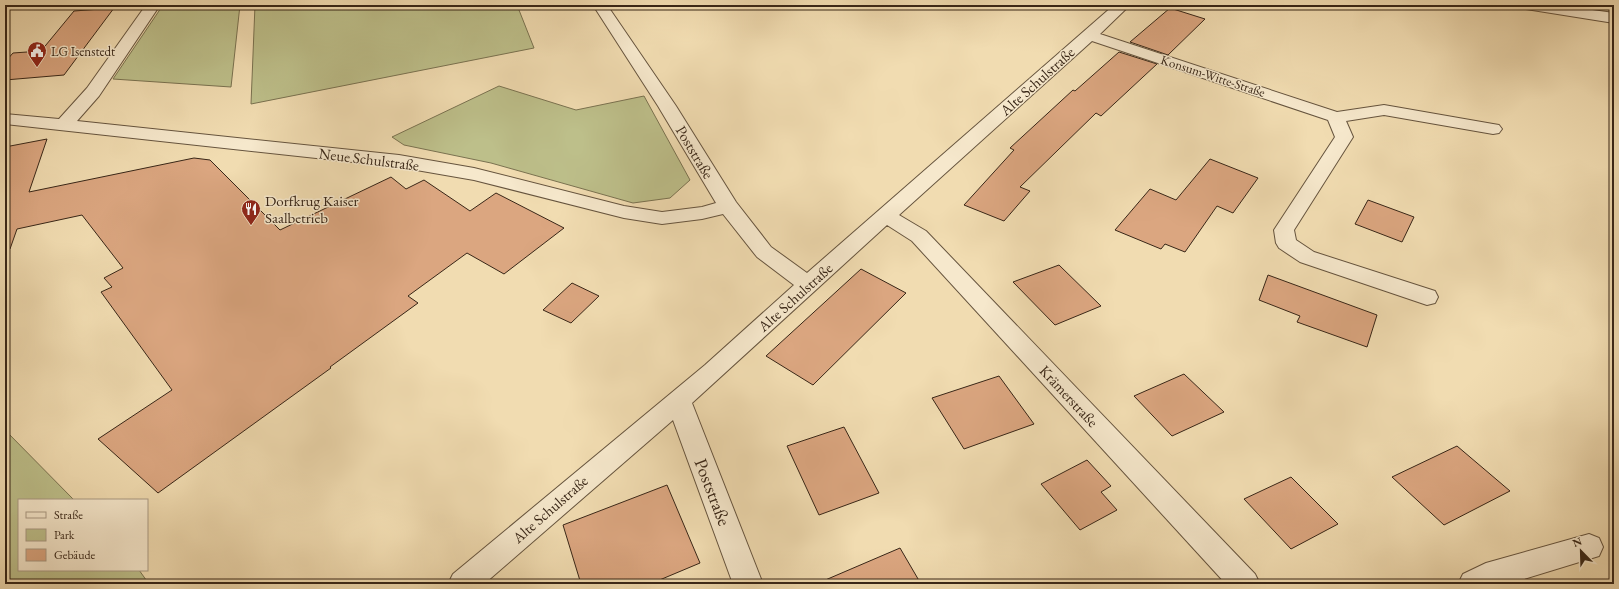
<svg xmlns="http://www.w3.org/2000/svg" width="1619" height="589" font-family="'EB Garamond',serif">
<rect width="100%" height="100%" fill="#f1dcb1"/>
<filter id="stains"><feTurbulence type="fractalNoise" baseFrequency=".005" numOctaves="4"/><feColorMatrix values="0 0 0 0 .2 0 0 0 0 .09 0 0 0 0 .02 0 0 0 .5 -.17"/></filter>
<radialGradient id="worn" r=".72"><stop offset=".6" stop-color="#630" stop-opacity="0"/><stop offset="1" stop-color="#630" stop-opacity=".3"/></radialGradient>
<!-- green -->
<path fill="#bdbf8a" stroke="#7a7250" d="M163 5H240L231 87 113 79Z
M255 5H517L534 48 251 104Z
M499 86 576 110 644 96 690 180 670 198 633 203 491 163 404 145 392 137Z
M5 430 74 500H19V570H139L149 584H5Z"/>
<!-- building -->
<path fill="#dba680" stroke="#382617" d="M114 8 64 75 5 80V62L13 53 41 51 74 11Z
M1170 8 1205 19 1168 55 1130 42Z
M1119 52 1157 64 1101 116 1096 113 1020 187 1030 191 1004 221 964 205 1014 150 1010 148 1073 90 1075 91Z
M47 139 29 192 194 158 210 160 280 230 391 177 406 189 424 180 470 211 496 193 564 228 504 274 467 253 408 296 418 303 330 367 331 368 158 493 98 439 172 390 101 292 112 287 104 278 123 268 82 215 17 229 10 249 5 248V147Z
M1210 159 1258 178 1233 213 1217 206 1185 252 1165 244 1161 249 1115 230 1150 189 1176 200Z
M1368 200 1414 217 1402 242 1355 224Z
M1059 265 1101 306 1055 325 1013 282Z
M861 269 906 293 813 385 766 356Z
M1268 275 1377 315 1367 347 1297 322 1300 316 1259 300Z
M572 283 599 296 571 323 543 310Z
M1184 374 1224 412 1172 436 1134 396Z
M999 376 1034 424 964 449 932 398Z
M844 427 879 493 819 515 787 446Z
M1457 446 1510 491 1444 525 1392 477Z
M1087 460 1111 486 1101 492 1117 510 1080 530 1041 484Z
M1291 477 1338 524 1291 549 1244 499Z
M667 485 700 563 650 584H581L563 525Z
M900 548 921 584H816Z"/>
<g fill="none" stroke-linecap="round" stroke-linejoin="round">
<defs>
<path id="minor" d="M146 5H160L99 96 77 121 399 155 474 168 624 206 662 212 702 207 716 203 658 106 593 5H607L676 106 736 202 771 247 807 273 1114 5H1130L1100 34 1337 112 1384 105 1493 124 1499 125 1502 129 1499 133 1493 134 1384 115 1346 121 1353 137 1294 230 1296 240 1314 252 1435 291 1438 297 1435 303 1427 305 1300 262 1279 248 1276 243 1274 230 1335 137 1328 120 1092 41 899 215 926 231 1255 574 1260 584H1226L912 241 887 225 692 403 763 584H733L673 420 484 584H448L453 574 705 365 794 285 757 257 723 214 702 219 662 224 624 218 474 180 399 167 5 124V114L59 119 87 88Z
M1519 5H1556L1614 13V23L1526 9 1521 8Z
M1589 534 1599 538 1603 547 1599 556 1508 584H1458L1463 574 1486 563Z"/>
</defs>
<!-- minor casing -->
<use href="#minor" stroke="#66543e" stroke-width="2"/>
<!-- minor -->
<use href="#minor" fill="#f6e8cc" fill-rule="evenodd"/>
</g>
<!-- icons -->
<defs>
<symbol id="civic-pin" viewBox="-11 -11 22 30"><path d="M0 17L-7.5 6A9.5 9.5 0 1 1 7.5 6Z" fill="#8f2418" stroke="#f6e8cc"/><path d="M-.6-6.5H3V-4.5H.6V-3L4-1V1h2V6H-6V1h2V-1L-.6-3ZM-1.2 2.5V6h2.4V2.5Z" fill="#fff"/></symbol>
<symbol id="restaurant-pin" viewBox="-11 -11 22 30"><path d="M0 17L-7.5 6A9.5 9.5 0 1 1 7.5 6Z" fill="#8f2418" stroke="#f6e8cc"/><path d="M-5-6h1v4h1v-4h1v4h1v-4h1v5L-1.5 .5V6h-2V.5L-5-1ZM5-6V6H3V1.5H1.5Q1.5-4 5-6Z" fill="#fff"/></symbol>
</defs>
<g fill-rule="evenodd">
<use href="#civic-pin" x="26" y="40" width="22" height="30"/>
<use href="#restaurant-pin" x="240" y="198" width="22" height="30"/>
</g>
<g text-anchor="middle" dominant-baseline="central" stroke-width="3" stroke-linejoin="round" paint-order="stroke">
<!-- far-poi labels -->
<g font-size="13" fill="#382617" stroke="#f6e8cc" text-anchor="start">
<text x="51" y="51">LG Isenstedt</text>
</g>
<!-- far-street labels -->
<g font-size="13" fill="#382617" stroke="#f6e8cc">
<text transform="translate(1213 76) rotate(18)">Konsum-Witte-Straße</text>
</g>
<!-- street labels -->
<g font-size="15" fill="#382617" stroke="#f6e8cc">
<text transform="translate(1037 81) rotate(-42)">Alte Schulstraße</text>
<text transform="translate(695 152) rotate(59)">Poststraße</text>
<text transform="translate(369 159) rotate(7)">Neue Schulstraße</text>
<text transform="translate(795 297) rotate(-42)">Alte Schulstraße</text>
<text transform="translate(1069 396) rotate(47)">Krämerstraße</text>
<text transform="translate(550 509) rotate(-41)">Alte Schulstraße</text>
</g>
<!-- poi labels -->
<g font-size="15" fill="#382617" stroke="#f6e8cc" text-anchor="start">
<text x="265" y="200">Dorfkrug Kaiser<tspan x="265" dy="17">Saalbetrieb</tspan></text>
</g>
<!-- near-street labels -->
<g font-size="18" fill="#382617" stroke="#f6e8cc">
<text transform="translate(713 492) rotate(69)">Poststraße</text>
</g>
</g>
<!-- margin -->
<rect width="1619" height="589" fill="none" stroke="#f1dcb1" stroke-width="20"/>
<rect x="6" y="6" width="1607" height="577" fill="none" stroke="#382617" stroke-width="2"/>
<rect x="10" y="10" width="1599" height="569" fill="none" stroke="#382617"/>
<!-- legend -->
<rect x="18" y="499" width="130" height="72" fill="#f6e8cc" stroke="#aa9a84"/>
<rect x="26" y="512" width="20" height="6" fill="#f6e8cc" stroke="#aa9a84"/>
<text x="54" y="519" font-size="12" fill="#382617">Straße</text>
<rect x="26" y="529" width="20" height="12" fill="#bdbf8a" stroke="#aa9a84"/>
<text x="54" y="539" font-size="12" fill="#382617">Park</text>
<rect x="26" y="549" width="20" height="12" fill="#dba680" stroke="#aa9a84"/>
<text x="54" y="559" font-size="12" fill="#382617">Gebäude</text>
<!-- north arrow -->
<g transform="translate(1581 551) rotate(337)" stroke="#f6e8cc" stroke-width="3" paint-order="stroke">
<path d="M0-3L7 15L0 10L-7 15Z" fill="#382617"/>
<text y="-6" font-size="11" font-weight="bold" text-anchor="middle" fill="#382617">N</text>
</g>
<rect width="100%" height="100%" filter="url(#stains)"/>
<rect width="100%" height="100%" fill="url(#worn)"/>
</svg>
